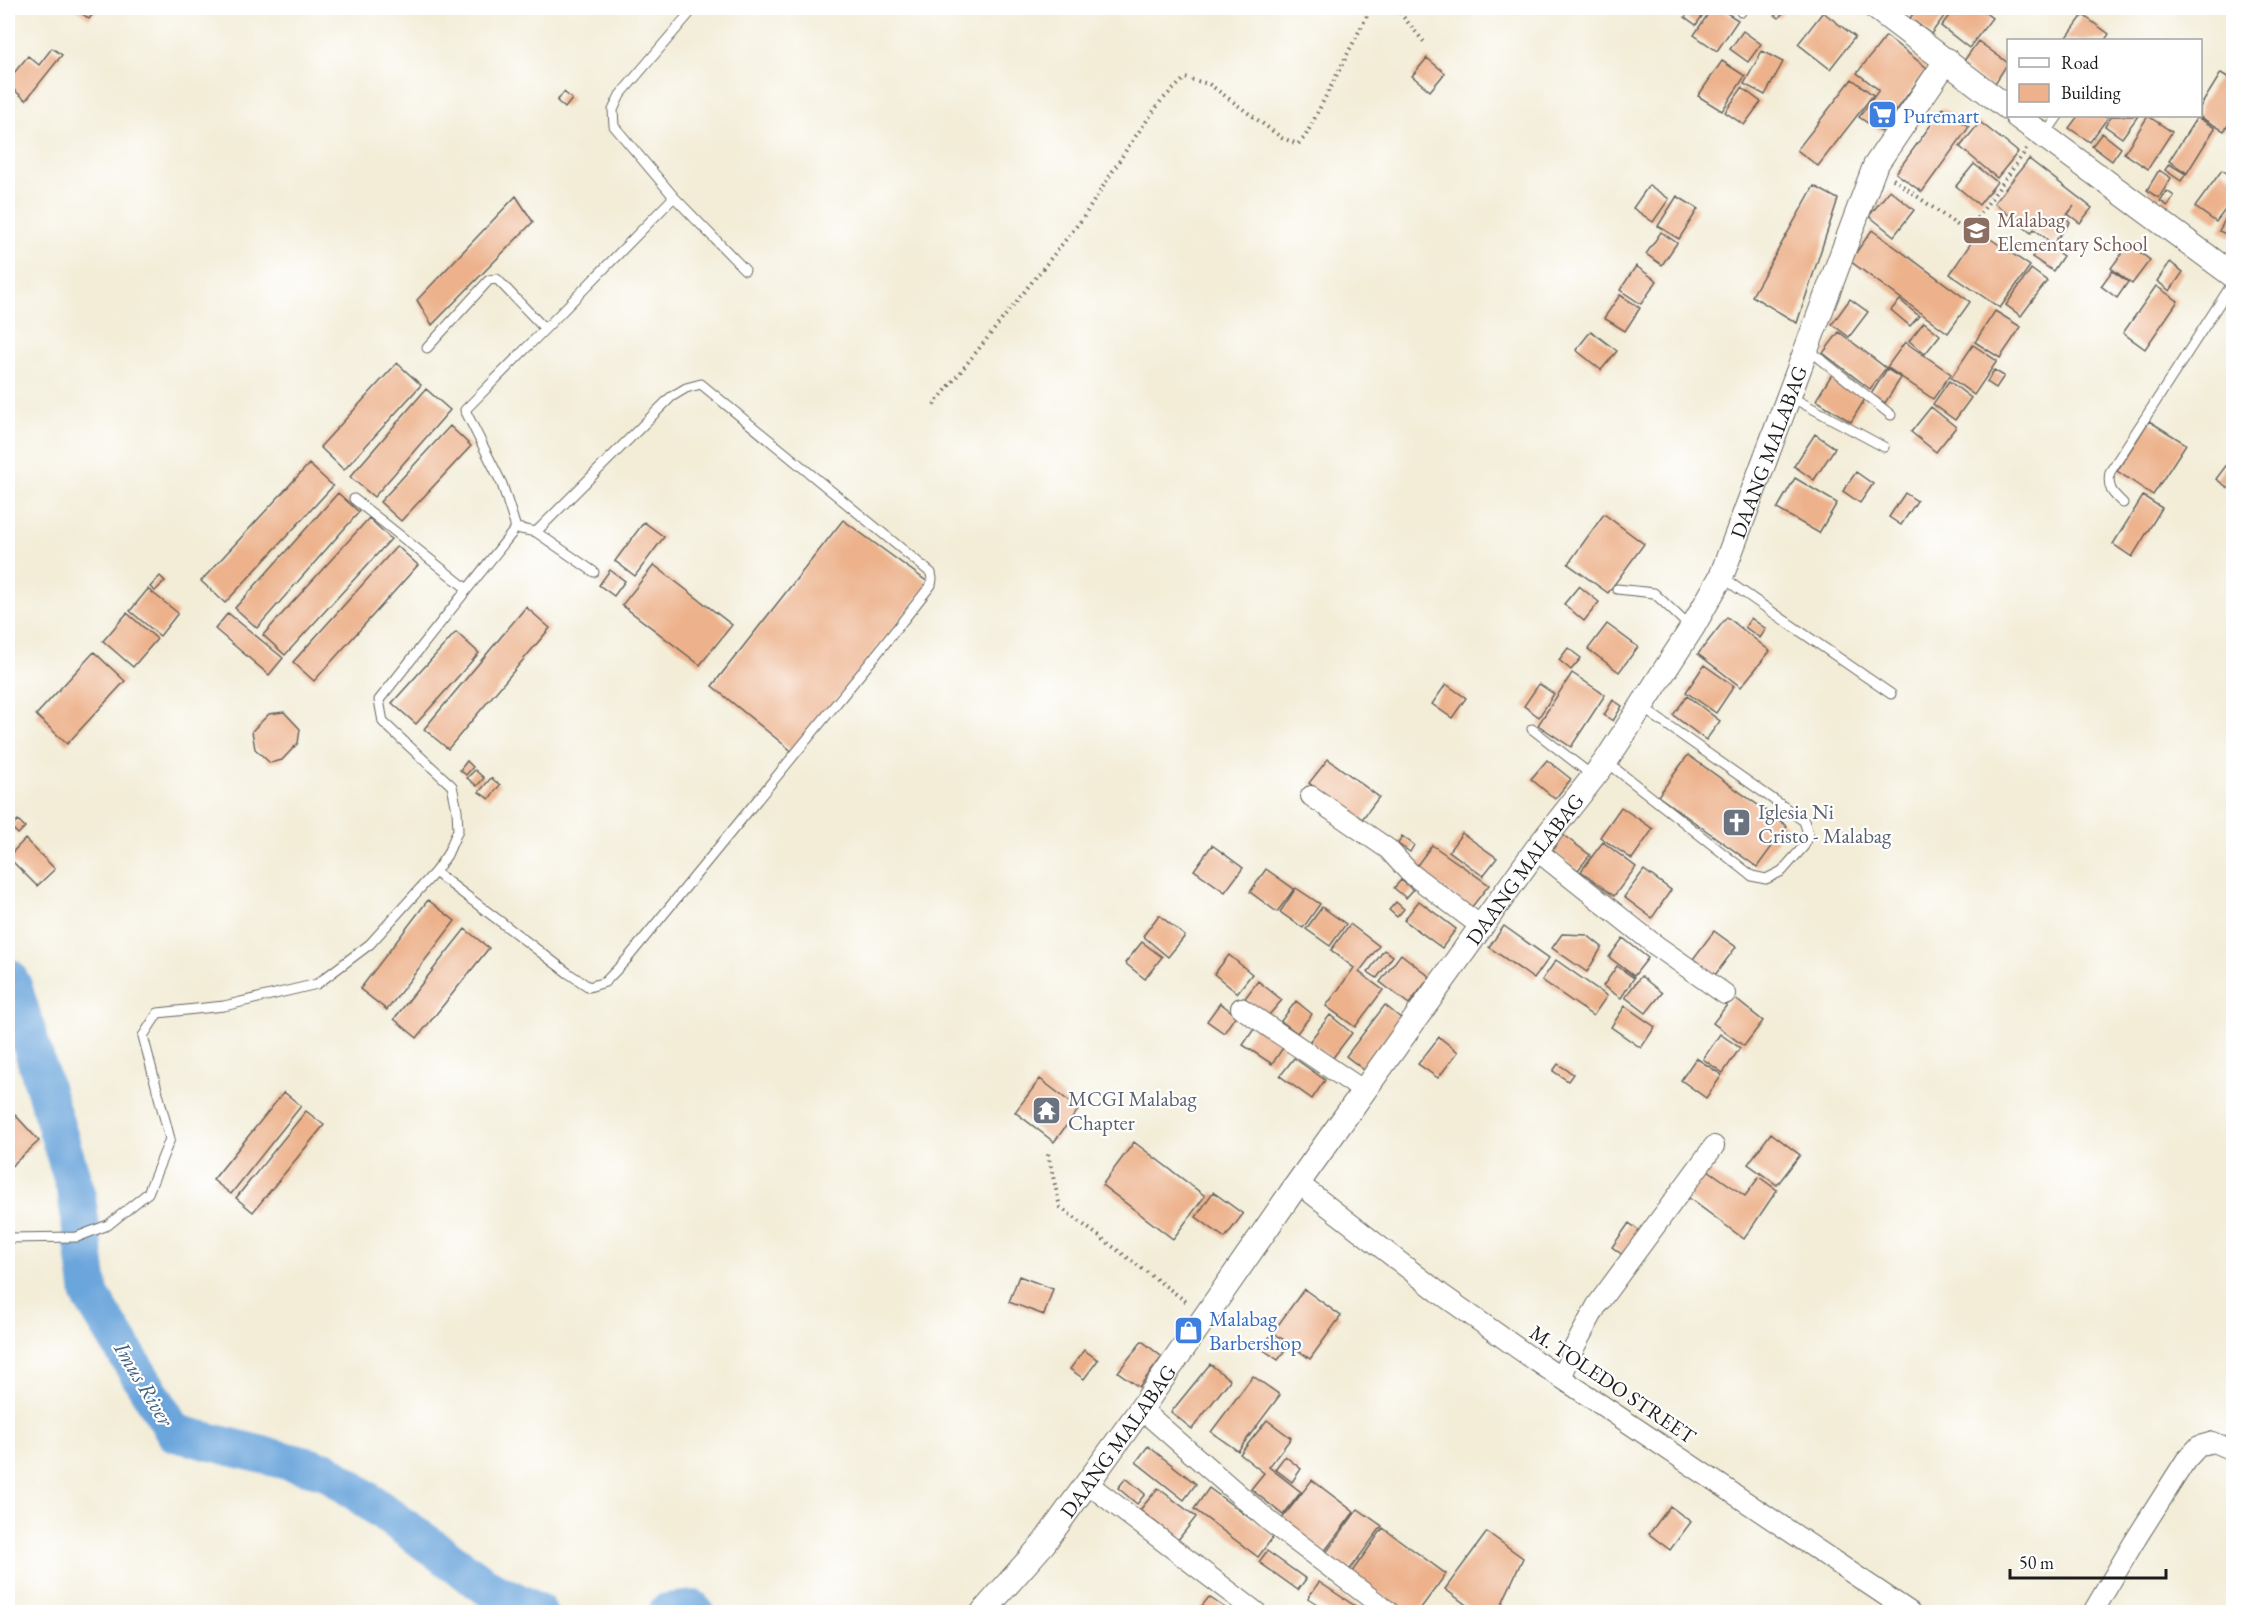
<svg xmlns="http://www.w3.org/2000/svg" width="2241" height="1620" font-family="'EB Garamond',serif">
<rect width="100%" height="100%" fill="#fff"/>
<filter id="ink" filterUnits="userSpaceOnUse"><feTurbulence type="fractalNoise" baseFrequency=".0167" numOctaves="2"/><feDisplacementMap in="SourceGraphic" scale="12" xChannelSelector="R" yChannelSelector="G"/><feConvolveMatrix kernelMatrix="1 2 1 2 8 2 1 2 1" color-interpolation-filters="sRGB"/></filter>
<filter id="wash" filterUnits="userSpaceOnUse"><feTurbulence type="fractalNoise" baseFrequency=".008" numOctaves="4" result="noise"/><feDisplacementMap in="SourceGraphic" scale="24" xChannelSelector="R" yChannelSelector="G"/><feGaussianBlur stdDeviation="1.35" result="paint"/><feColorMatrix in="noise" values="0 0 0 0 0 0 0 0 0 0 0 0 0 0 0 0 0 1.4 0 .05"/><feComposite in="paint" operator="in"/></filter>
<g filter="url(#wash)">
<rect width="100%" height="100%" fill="#f3edd8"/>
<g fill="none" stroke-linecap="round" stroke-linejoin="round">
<!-- river -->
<path stroke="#6aa5db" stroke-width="38" d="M8 977 13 986 76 1191 90 1295 175 1433 327 1471 490 1589 538 1612
M667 1612 693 1609 695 1612"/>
</g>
<g id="blocks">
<!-- building -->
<path fill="#edb28c" d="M75 8H98L89 19Z
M1692 8 1707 9 1696 25 1685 17Z
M1712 8H1719L1738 20 1717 51 1694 35Z
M1765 8H1778L1784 11 1779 18Z
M1917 8H1950L1931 34 1910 18Z
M1955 8H1979L1992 18 1969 48 1941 26Z
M1823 12 1855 37 1830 69 1798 44Z
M2083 15 2109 34 2105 40H2065Z
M1743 31 1761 44 1748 62 1730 49Z
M1886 36 1927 68 1881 132 1859 117 1879 90 1857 73Z
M1978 41 2008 63 1992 88 1961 65Z
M52 48 62 55 26 100 8 85V80L28 56 39 65Z
M1762 51 1783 62 1765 95 1744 84Z
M1427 58 1445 73 1430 91 1412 76Z
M1722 61 1745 76 1722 111 1698 96Z
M2221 73 2234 81V117L2224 131 2200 117V107Z
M1852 79 1873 95 1818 166 1797 150Z
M1742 88 1761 102 1744 125 1725 112Z
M564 92 572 99 565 108 557 101Z
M1943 108 1969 127 1922 192 1896 173Z
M2078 116H2109L2090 142 2069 128Z
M2112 116H2138L2122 138 2105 126Z
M2148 116 2172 132 2148 169 2124 153Z
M2197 117 2215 128 2187 173 2169 161Z
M1980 122 2018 152 1997 178 1960 147Z
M2102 133 2121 148 2112 161 2092 146Z
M2029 159 2092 208 2080 223 2068 214 2074 206 2065 217 2070 222 2053 244 2034 229 2031 233 1994 203Z
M1974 164 1997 182 1979 205 1956 186Z
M2169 164 2186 174 2181 181 2165 170Z
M2159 170 2171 178 2159 198 2147 190Z
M2222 170 2234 178V198L2216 222 2195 207Z
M1649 185 1669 199 1653 222 1633 208Z
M1814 186 1838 199 1797 323 1752 296Z
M1890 190 1914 210 1894 236 1869 216Z
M2167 191 2174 196 2168 206 2160 201Z
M516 196 533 222 432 325 417 300Z
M1677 196 1698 209 1679 239 1658 226Z
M2234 203V238L2219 231Z
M1872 230 1970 302 1948 333 1850 261Z
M1979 231 2030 266 2000 308 1950 274Z
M1661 232 1677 243 1662 265 1646 254Z
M2042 242 2063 256 2053 271 2032 257Z
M2129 244 2150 260 2132 284 2111 268Z
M2170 262 2183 272 2170 291 2157 281Z
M1636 266 1657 281 1641 304 1620 290Z
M2031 269 2047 281 2021 316 2006 305Z
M2112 271 2128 282 2117 298 2101 286Z
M2156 286 2178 301 2145 349 2123 333Z
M1620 295 1640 308 1625 331 1604 318Z
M1850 299 1868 312 1849 337 1832 324Z
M1900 300 1919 316 1910 326 1891 310Z
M1995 311 2021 327 2000 358 1975 342Z
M1924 322 1940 335 1925 354 1909 341Z
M1591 331 1617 351 1601 370 1576 350Z
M1839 332 1886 368 1870 389 1823 353Z
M1905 342 1951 374 1933 399 1887 367Z
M1973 345 1997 361 1974 395 1951 378Z
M397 363 421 385 344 470 320 447Z
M1887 369 1901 378 1885 403 1871 394Z
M1994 370 2004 376 1996 388 1987 382Z
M1832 374 1865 399 1851 422 1816 400Z
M1949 381 1971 398 1955 420 1933 404Z
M426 389 450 410 374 497 350 477Z
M1931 407 1956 427 1936 452 1911 432Z
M2149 421 2186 444 2153 495 2117 471Z
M450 426 471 446 401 521 380 502Z
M1815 434 1835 448 1814 480 1794 466Z
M2234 455V492L2216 479Z
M309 464 333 486 225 603 201 581Z
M1856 472 1873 484 1860 503 1843 491Z
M1795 478 1837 503 1819 533 1777 509Z
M338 493 359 512 257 628 235 608Z
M1905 493 1917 501 1901 525 1889 517Z
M2143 496 2162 508 2132 557 2113 544Z
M1604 514 1644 544 1608 593 1568 564Z
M369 518 391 539 285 655 263 635Z
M843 520 929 583 794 753 712 686Z
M644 522 664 537 635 576 615 561Z
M397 546 418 565 314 681 293 662Z
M654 565 732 625 700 665 622 605Z
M610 570 625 581 614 596 599 585Z
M160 576 165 581 155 591 150 587Z
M1579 586 1599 602 1584 621 1564 604Z
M148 589 178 613 160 636 130 611Z
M526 607 550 628 448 749 424 729Z
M127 613 157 639 133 667 103 641Z
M228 613 283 658 269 675 215 629Z
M1727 617 1770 651 1741 687 1698 654Z
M1751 618 1766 629 1760 638 1745 627Z
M1607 624 1638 647 1619 672 1588 649Z
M456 632 479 653 416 724 392 703Z
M1568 648 1581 658 1571 670 1559 660Z
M94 652 125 681 67 744 36 715Z
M1704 665 1734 686 1716 713 1686 692Z
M1572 673 1605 695 1571 747 1538 725Z
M1446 684 1466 698 1452 718 1432 704Z
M1539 684 1554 694 1539 717 1524 706Z
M1687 696 1720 721 1706 740 1673 715Z
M1613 700 1622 706 1613 721 1604 715Z
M284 712 300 729 298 743 282 760 270 763 255 749 252 731 269 714Z
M1688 755 1787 826 1757 867 1658 796Z
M1328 759 1379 797 1360 822 1309 783Z
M1547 760 1571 779 1555 799 1531 779Z
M467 761 473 767 466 775 460 770Z
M475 770 484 778 477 786 467 778Z
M491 778 500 785 489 799 479 792Z
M1621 807 1653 829 1632 859 1600 837Z
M18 820 25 827 18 834 11 827Z
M1462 833 1497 858 1483 876 1449 851Z
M1563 835 1590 855 1578 870 1552 851Z
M1402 836 1414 845 1410 852 1398 844Z
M25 839 55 869 37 886 8 857Z
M1603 842 1636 867 1614 896 1581 871Z
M1212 845 1243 868 1225 892 1194 870Z
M1432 845 1489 885 1471 908 1415 868Z
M1266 869 1294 889 1277 912 1250 892Z
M1644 870 1671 890 1652 918 1624 897Z
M1401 880 1413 890 1406 898 1394 888Z
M1296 888 1320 904 1303 928 1280 912Z
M428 900 455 921 387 1010 360 989Z
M1419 901 1456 929 1442 948 1404 920Z
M1396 902 1404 909 1397 917 1389 910Z
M1322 907 1346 924 1330 946 1306 929Z
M1159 915 1185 936 1168 957 1143 936Z
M1350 924 1379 946 1359 972 1383 990 1355 1027 1326 1006 1354 968 1331 950Z
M1504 926 1549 958 1534 979 1489 947Z
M465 929 489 948 417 1038 394 1019Z
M1714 931 1736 947 1715 975 1693 959Z
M1562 934 1587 935 1602 947 1587 972 1552 948Z
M1623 938 1648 958 1634 976 1609 957Z
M1142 942 1162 957 1145 979 1125 963Z
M1384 950 1393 956 1377 978 1368 972Z
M1401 954 1430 977 1409 1004 1380 982Z
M1229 955 1252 974 1237 993 1214 974Z
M1556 960 1607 996 1593 1016 1542 980Z
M1617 966 1634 978 1621 998 1603 986Z
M1641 976 1662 993 1646 1013 1625 997Z
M1258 981 1282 1000 1268 1016 1245 998Z
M1733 997 1763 1021 1744 1046 1713 1023Z
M1296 1001 1312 1014 1297 1033 1281 1021Z
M1220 1003 1236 1015 1224 1033 1207 1021Z
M1385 1005 1403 1020 1364 1070 1346 1056Z
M1625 1006 1655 1027 1641 1048 1611 1027Z
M1330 1015 1352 1033 1332 1059 1309 1042Z
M1256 1026 1285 1045 1272 1064 1243 1045Z
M1720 1034 1740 1048 1723 1073 1703 1059Z
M1439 1037 1458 1052 1438 1078 1418 1064Z
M1294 1058 1325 1080 1312 1099 1280 1076Z
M1696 1058 1722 1075 1706 1098 1681 1080Z
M1558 1064 1573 1074 1568 1081 1553 1071Z
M1040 1079 1079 1109 1054 1142 1015 1112Z
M284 1092 301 1106 231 1194 213 1180Z
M8 1107 39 1141 8 1169Z
M306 1111 324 1125 253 1212 236 1198Z
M1771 1133 1800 1155 1777 1185 1748 1164Z
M1134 1142 1205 1196 1173 1239 1102 1185Z
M1705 1168 1745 1196 1759 1177 1777 1190 1744 1239 1685 1195Z
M1213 1192 1243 1214 1225 1238 1196 1217Z
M1629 1223 1641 1232 1624 1256 1612 1247Z
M1019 1276 1053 1289 1044 1315 1009 1302Z
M1304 1289 1341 1316 1310 1359 1273 1332Z
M1271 1335 1288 1347 1278 1360 1261 1348Z
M1142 1341 1162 1357 1139 1387 1118 1372Z
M1084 1350 1098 1360 1084 1379 1070 1369Z
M1210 1364 1230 1380 1192 1429 1171 1412Z
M1253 1376 1280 1395 1238 1451 1211 1432Z
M1267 1420 1291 1438 1269 1467 1301 1492 1283 1515 1251 1489 1264 1473 1240 1454Z
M1148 1446 1196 1484 1184 1500 1136 1462Z
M1285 1456 1301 1469 1292 1482 1275 1469Z
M1126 1478 1145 1494 1137 1504 1118 1488Z
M1312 1480 1354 1512 1324 1552 1281 1520Z
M1158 1488 1196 1517 1178 1540 1140 1510Z
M1209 1488 1274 1536 1258 1557 1194 1509Z
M1670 1506 1691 1522 1670 1550 1649 1534Z
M1358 1509 1382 1526 1348 1572 1325 1554Z
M1383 1528 1446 1574 1418 1612H1405L1351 1573Z
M1487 1532 1523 1558 1498 1612H1476L1445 1589Z
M1267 1551 1306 1579 1298 1590 1259 1562Z
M1319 1582 1364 1612H1330L1308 1598Z
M1209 1597 1231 1612H1197Z"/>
</g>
</g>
<g filter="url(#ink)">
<use href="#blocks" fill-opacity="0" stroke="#67655e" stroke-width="1.5"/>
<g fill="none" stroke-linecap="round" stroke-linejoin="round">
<defs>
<path id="service" d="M1741 12 1743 8
M2045 135 2058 116
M674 197 614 126 613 110 620 95 694 8
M545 329 674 197 745 270
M1808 349 1891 415
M1791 397 1884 447
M354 499 466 588
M2123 503C2112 493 2107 488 2110 472L2234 281
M536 532 594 572
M1723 578 1891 694
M1617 589 1654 593 1690 627
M1532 729 1594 777
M1608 763 1752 876 1766 879 1782 871 1804 846 1808 833 1804 821 1643 708
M435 872 568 973 589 987 605 982 627 959 872 660 931 585 932 579 931 573 701 384 686 388 671 397 536 532 516 528
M8 1238 77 1237 108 1225 148 1193 170 1139 143 1036 158 1013 224 1006 317 984 370 944 435 872 447 855 458 830 457 810 452 786 383 722 379 700 516 528 502 484 465 410 545 329 497 279 489 280 427 348"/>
<path id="minor" d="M1311 796 1388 849 1409 872 1482 927
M1536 850 1654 944 1725 994
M1241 1008 1364 1091
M1298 1183 1441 1294 1533 1359 1910 1612
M1561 1378 1574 1348 1597 1305 1714 1146
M1141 1409 1269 1521 1389 1612
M1087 1483 1256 1612
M2093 1612 2134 1542 2186 1460 2199 1446 2213 1442 2234 1451"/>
<g id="tertiary">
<path d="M1876 8 2008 108"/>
<path d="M2017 116 2234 276"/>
<path id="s1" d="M983 1612 1044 1543 1141 1409 1298 1183 1536 850 1606 761 1692 628 1721 577 1875 166 1947 60"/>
</g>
</defs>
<!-- service casing -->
<use href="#service" stroke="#67655e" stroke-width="11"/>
<!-- minor casing -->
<use href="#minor" stroke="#67655e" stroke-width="22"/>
<!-- tertiary casing -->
<use href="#tertiary" stroke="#67655e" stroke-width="26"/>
<!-- path -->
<path stroke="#67655e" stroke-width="4" stroke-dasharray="1.5 4.5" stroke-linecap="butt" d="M1396 8 1424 42
M1893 179 1967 232 2027 149
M934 405 1083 218 1130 144 1161 101 1185 78 1209 84 1282 138 1298 144 1305 137 1371 8
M1048 1154 1060 1207 1188 1303"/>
<!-- service -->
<use href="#service" stroke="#fff" stroke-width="9"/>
<!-- minor -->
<use href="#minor" stroke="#fff" stroke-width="20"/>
<!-- tertiary -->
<use href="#tertiary" stroke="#fff" stroke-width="24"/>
</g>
</g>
<!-- icons -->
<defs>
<symbol id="supermarket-square" viewBox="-11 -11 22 22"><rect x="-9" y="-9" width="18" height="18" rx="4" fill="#3f7fe0" stroke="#fff"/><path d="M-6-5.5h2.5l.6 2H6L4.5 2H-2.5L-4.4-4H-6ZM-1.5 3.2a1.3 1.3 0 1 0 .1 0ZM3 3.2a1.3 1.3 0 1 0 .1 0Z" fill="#fff"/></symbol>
<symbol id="school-square" viewBox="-11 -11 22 22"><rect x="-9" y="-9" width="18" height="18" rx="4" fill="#8d6e63" stroke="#fff"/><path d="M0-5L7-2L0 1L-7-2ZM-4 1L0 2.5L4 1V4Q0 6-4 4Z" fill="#fff"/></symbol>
<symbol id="church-square" viewBox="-11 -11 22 22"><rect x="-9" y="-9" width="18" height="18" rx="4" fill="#6b7280" stroke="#fff"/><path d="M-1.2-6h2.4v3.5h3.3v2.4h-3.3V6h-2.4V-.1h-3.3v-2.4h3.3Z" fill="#fff"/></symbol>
<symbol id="temple-square" viewBox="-11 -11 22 22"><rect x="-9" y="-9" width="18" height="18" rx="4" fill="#6b7280" stroke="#fff"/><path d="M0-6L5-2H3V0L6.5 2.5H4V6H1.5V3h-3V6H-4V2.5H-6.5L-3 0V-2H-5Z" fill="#fff"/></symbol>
<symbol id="shop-square" viewBox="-11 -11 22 22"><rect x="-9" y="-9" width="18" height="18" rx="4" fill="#3f7fe0" stroke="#fff"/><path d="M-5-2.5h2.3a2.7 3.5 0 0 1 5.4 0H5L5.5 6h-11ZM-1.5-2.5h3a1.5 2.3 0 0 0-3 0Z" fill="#fff"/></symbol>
</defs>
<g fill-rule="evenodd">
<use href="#supermarket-square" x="1866" y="98" width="33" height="33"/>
<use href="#school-square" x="1960" y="214" width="33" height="33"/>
<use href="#church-square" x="1720" y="806" width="33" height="33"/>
<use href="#temple-square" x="1030" y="1094" width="33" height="33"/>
<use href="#shop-square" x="1172" y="1314" width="33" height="33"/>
</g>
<g text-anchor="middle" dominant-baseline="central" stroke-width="4.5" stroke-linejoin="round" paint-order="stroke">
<!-- shop labels -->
<g font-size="21" fill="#366cbe" stroke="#fff" text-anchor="start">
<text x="1903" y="115">Puremart</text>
<text x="1209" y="1318">Malabag<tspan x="1209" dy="24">Barbershop</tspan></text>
</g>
<!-- education labels -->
<g font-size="21" fill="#785e54" stroke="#fff" text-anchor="start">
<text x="1997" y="219">Malabag<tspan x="1997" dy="24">Elementary School</tspan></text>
</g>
<!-- street labels -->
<g font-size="21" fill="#1c1c1c" stroke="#fff">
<text stroke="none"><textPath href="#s1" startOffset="1406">DAANG MALABAG</textPath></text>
<text stroke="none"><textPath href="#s1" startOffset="920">DAANG MALABAG</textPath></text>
<text transform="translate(1613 1384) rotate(34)">M. TOLEDO STREET</text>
<text stroke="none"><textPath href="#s1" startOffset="218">DAANG MALABAG</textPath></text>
</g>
<!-- worship labels -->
<g font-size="21" fill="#5b616d" stroke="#fff" text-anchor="start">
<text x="1758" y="811">Iglesia Ni<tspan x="1758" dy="24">Cristo - Malabag</tspan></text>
<text x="1068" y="1098">MCGI Malabag<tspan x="1068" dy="24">Chapter</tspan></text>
</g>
<!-- water labels -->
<g font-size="22" font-style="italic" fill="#43607c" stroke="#fff">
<text transform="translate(144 1384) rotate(59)">Imus River</text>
</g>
</g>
<!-- margin -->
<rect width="2241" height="1620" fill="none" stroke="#fff" stroke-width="30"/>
<!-- legend -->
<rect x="2007" y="39" width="195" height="78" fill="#ffffff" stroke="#a4a4a4" stroke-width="1.5"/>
<rect x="2019" y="58" width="30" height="9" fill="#ffffff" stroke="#a4a4a4" stroke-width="1.5"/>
<text x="2061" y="69" font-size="18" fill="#1c1c1c">Road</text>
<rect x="2019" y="84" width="30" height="18" fill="#edb28c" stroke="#a4a4a4" stroke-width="1.5"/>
<text x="2061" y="99" font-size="18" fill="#1c1c1c">Building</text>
<!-- scale -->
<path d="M2010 1569v9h156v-9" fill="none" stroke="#1c1c1c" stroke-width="3"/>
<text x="2019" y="1569" font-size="18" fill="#1c1c1c" stroke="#ffffff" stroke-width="4.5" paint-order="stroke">50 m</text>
</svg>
